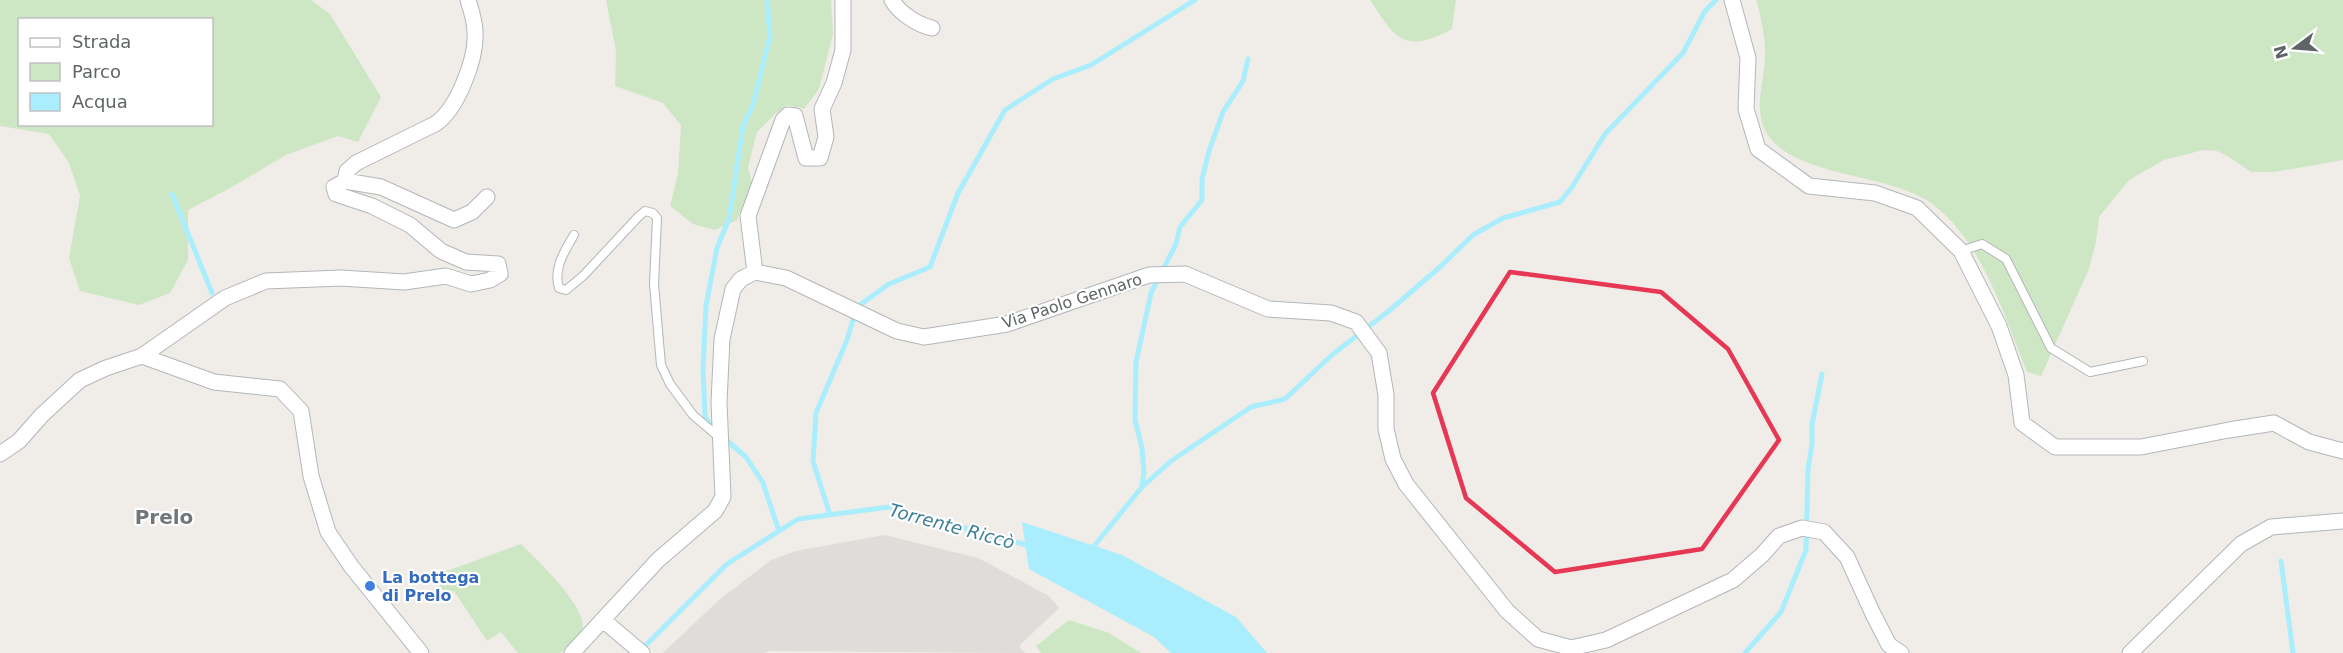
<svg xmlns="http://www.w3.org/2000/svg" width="2343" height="653" font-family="'DejaVu Sans',sans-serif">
<rect width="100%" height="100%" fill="#f0ece7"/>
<!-- industrial -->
<path fill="#dfdcd9" d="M885 535 978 558 1049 596 1059 608 1019 646 1025 653 769 651 764 653H663L719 600 771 560 796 551Z"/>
<!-- green -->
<path fill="#cde7c5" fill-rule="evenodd" d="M0 0H311L330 14 381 97 358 142 338 136 286 155 232 187 188 210V260L170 293 139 305 80 291 69 258 80 196 69 163 49 134 0 126ZM20 20H212V124H20Z
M606 0H831L833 34 819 89 804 109 788 105 775 114 757 132 748 167 752 183 737 220 715 230 693 224 670 206 678 174 681 125 663 103 615 86 616 51Z
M1370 0H1456L1452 29C1405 54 1396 40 1370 0Z
M1756 0H2343V160L2274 172H2251L2229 157 2217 151 2203 150 2164 160 2129 180 2099 217 2096 242 2089 269 2041 376 2027 372C2004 315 1981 237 1928 201 1884 172 1789 177 1765 130 1754 109 1764 81 1765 58 1766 43 1761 14 1756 0Z
M521 544C536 560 594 611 581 634 577 641 566 648 560 653H518L501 632 487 641 454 591 445 593 433 576Z
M1069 620 1109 633 1141 653H1041L1036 646Z"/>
<!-- water -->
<path fill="#aaeefd" d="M1022 522 1122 555 1236 617 1267 653H1171L1154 637 1029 569Z"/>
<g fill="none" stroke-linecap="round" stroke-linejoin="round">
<!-- stream -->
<path stroke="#aaeefd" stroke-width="5" d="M172 194 212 293
M712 428 705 416 703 369 706 306 717 248 729 219 743 126 753 105 770 36 767 0
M724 438 746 457 763 483 779 531
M1142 486 1144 472 1142 448 1135 420 1136 362 1151 293 1176 244 1180 227 1202 200V179L1209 151 1223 112 1243 81 1248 59
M830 515 813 461 816 413 847 340 857 307 889 284 930 267 958 193 1005 110 1053 79 1091 65 1195 0
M1090 551 1142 487 1171 461 1251 407 1285 399 1333 354 1390 310 1440 267 1473 235 1503 218 1560 202 1572 187 1605 134 1683 53 1705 11 1716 0
M2281 561 2293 653
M641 650 727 564 798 519 889 507 1030 546
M1745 653 1781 612 1806 550 1808 469 1812 444V424L1822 374"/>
<defs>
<path id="service" d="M574 235C564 252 553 269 559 288L566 290 583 276 639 216 645 211 653 213 657 218 654 284 661 365 670 384 693 415 720 438
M1961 251 1982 244 2006 259 2051 348 2090 372 2143 361"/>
<path id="minor" d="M892 0C899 13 918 25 932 28
M1732 0 1748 58 1746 109 1758 149 1809 186 1875 193 1917 208 1961 251 1999 326 2016 375 2022 423 2055 447H2141L2229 430 2274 423 2309 442 2343 451
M345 181 347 171 356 163 435 124C457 110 477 58 475 32 475 21 471 10 468 0
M755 272 748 216 783 120 788 115 795 116 806 158H820L826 137 822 109 834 83 843 50V0
M142 356 225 298 266 281 341 278 404 282 446 276 471 284 490 280 500 274 498 264 466 262 441 251 410 225 372 206 336 194 334 187 345 181 381 187 454 220 472 212 487 197
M0 454 19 441 42 415 80 380 106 368 142 356 214 382 280 389 301 411 311 476 328 532 351 566 421 653
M603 620 642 653
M572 653 658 560 715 511 723 497 719 402 722 339 733 289 741 279 755 272 786 278 897 331 924 337 1007 324 1149 275 1185 274 1268 309 1331 313 1356 322 1379 353 1386 395V429L1393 459 1406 484 1507 611 1538 639 1571 648 1606 640 1733 580 1762 555 1779 536 1802 528 1824 532 1847 557 1873 614 1889 645 1901 653
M2130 653 2241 544 2271 527 2343 521"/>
</defs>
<!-- service casing -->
<use href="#service" stroke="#b2b7b9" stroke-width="10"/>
<!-- minor casing -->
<use href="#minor" stroke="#b2b7b9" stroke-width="17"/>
<!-- service -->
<use href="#service" stroke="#fff" stroke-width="8"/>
<!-- minor -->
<use href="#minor" stroke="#fff" stroke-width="15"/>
</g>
<!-- marked area -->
<path fill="none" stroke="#e63755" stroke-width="4.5" stroke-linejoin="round" d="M1510 272 1661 292 1728 349 1779 440 1702 549 1555 572 1466 498 1433 393Z"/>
<!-- markers -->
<circle fill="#3f7fe0" stroke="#fff" stroke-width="2" cx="370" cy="586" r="6"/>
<g text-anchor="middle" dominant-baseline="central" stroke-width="4.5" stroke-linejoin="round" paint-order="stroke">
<!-- street labels -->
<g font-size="16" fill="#5f6567" stroke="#fff">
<text transform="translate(1072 301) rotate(-18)">Via Paolo Gennaro</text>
</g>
<!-- shop labels -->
<g font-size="16" font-weight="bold" fill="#366cbe" stroke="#fff" text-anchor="start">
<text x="382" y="577">La bottega<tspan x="382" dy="18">di Prelo</tspan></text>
</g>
<!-- water labels -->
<g font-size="18" font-style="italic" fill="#3c7e96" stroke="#fff">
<text transform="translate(952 526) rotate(15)">Torrente Riccò</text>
</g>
<!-- quarter labels -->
<g font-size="20" font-weight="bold" fill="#707779" stroke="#fff">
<text x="164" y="517">Prelo</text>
</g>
</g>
<!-- legend -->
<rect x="18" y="18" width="195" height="108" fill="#ffffff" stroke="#bfc1c2" stroke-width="1.5"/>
<rect x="30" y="38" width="30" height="9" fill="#ffffff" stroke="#bfc1c2" stroke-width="1.5"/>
<text x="72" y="48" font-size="18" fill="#5f6567">Strada</text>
<rect x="30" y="63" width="30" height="18" fill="#cde7c5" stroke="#bfc1c2" stroke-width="1.5"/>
<text x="72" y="78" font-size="18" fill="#5f6567">Parco</text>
<rect x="30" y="93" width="30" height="18" fill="#aaeefd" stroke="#bfc1c2" stroke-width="1.5"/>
<text x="72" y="108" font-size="18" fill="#5f6567">Acqua</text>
<!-- north arrow -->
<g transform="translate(2295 48) rotate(254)" stroke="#ffffff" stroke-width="4.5" paint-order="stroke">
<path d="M0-4.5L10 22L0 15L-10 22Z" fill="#5f6567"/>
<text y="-9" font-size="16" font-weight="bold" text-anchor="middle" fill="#5f6567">N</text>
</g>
</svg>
